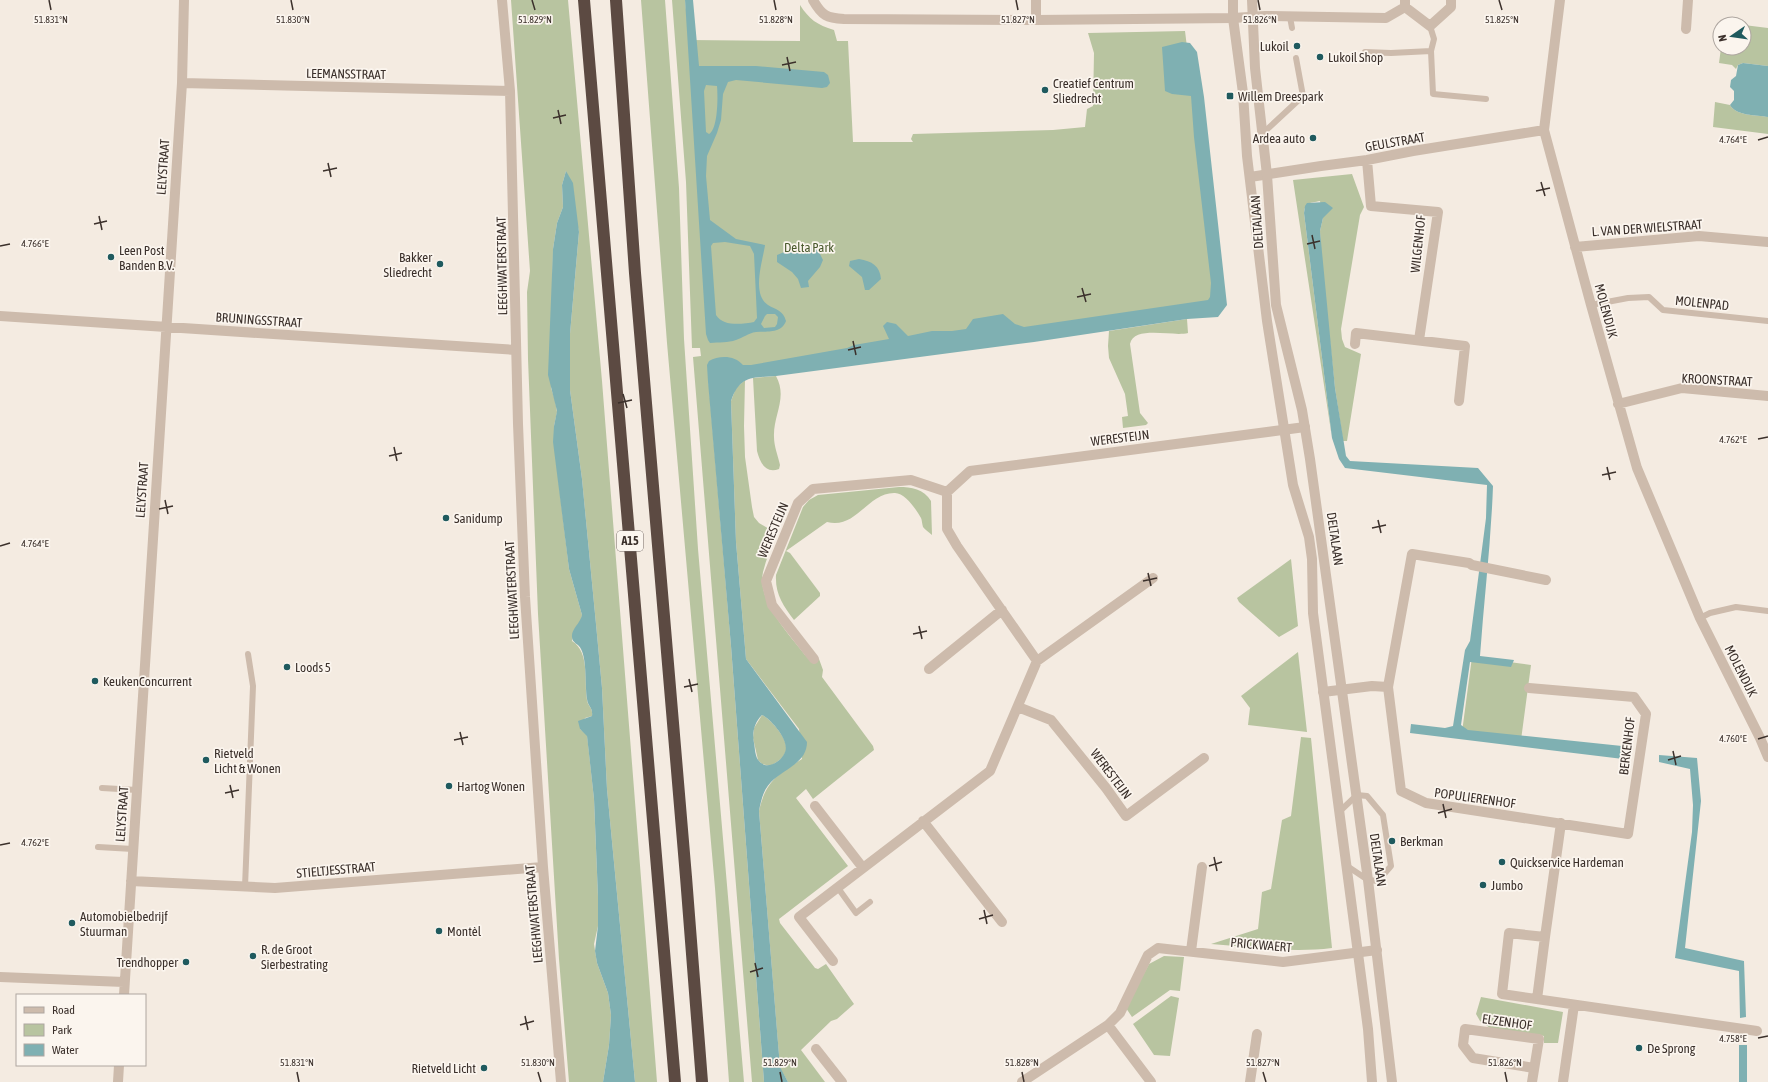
<svg xmlns="http://www.w3.org/2000/svg" width="1768" height="1082" font-family="'Asap Condensed',sans-serif">
<rect width="100%" height="100%" fill="#f4ebe1"/>
<!-- green -->
<path fill="#b8c4a0" d="M511 0H568L602 381 657 1082H635L607 789 602 688 596 624 582 479 570 390V334L579 232 566 171 562 185 563 207 557 223 553 249 551 388 555 400 557 412 554 426V442L569 569 582 615 581 622 574 630 572 641C590 652 584 681 587 700 588 707 593 707 592 716L585 718 580 729 587 735 594 799 598 897V926L594 944 597 963 608 993 611 1015 609 1045 603 1082H569L559 959 538 614 528 359 527 292 530 271Z
M641 0H665L679 188 684 339 698 549 744 1082H729L715 888 667 343Z
M672 0H685L689 40 800 41V5C809 19 817 25 834 30L837 41H848L853 142H913L911 139 913 134 1053 130 1085 127 1087 109 1093 106 1094 53 1088 33 1185 31 1220 314 708 375 731 646 764 1082H752L693 357 701 356 700 348H692L686 182Z
M1744 25 1768 28V66L1743 63 1738 65 1736 69 1732 65 1719 63 1721 48H1744Z
M1715 102 1730 105C1736 116 1756 115 1768 117V134L1713 127Z
M1352 174 1364 207 1360 215 1341 329 1342 339 1345 347 1361 354 1347 441H1343L1335 388 1322 268 1320 231 1323 218 1320 201C1310 203 1305 202 1304 213L1332 438 1293 180Z
M1187 319 1188 333C1173 337 1134 325 1130 344L1140 413 1148 423 1146 425 1123 428 1122 417 1128 416 1125 394 1109 358 1108 346 1109 331Z
M776 376C788 398 773 415 774 437 774 446 778 456 780 465L779 469C765 474 760 462 757 451L753 378Z
M745 380 744 426 745 457 752 507 754 517 759 523 776 533C772 546 766 559 763 572 757 601 788 633 805 655L819 659 823 670 822 677 873 746 874 750 813 799 806 789 796 798 848 866 779 919 780 923 815 968 818 969 826 964 854 1004 837 1019 831 1021 801 1050 825 1082H788L780 1068 759 811C766 781 777 775 802 759L799 729 746 659 736 542 731 401 736 388Z
M899 487C911 487 924 489 931 501L932 535C929 532 925 530 923 527 922 524 922 520 921 518 916 509 905 493 895 493 868 492 856 530 827 522L786 551 790 553 820 593V596L794 620C783 605 775 594 776 575L803 507 809 500 818 495Z
M1291 559 1298 626 1279 637 1239 602 1237 598Z
M1298 652 1307 732 1248 725 1250 708 1241 696Z
M1472 657 1531 665 1521 740 1462 732Z
M762 715C771 719 789 740 786 751 783 759 777 762 770 766L762 764 758 760 753 738 754 728Z
M1301 737 1311 738 1332 948C1292 953 1251 947 1211 944L1258 929 1262 892 1271 889 1282 820 1291 816Z
M1164 956 1184 957 1180 991 1170 990 1132 1017 1126 1008 1149 964Z
M1171 996 1179 998 1170 1056 1154 1055 1133 1024Z
M1481 997 1563 1012 1558 1043H1544V1036L1490 1028 1480 1021 1476 1014Z"/>
<!-- water -->
<path fill="#7fb0b2" fill-rule="evenodd" d="M685 0H693L699 66H756L824 72 828 75 830 83 827 87 822 88 736 80 728 82 723 94 721 120 717 133 707 156 706 176 710 220 736 239 765 245C763 260 751 294 768 305 776 310 783 310 786 321 781 334 767 331 756 332 748 333 743 338 736 340 728 343 719 342 710 343L708 340 706 334ZM706 85 717 86C718 97 718 129 709 134L706 132 704 91ZM725 242 750 246 754 254 757 318 754 322C743 324 723 327 716 315L711 246 713 243ZM767 314H775L778 317 777 324 775 327 764 328 761 324 765 316Z
M1182 42 1190 43 1197 52 1204 97 1227 305 1218 317 1187 319 1034 342 776 376C752 378 740 375 731 401L736 542 746 659 807 742C807 763 784 769 771 782 763 790 761 801 759 811L780 1067 788 1082H764L731 646 708 382 707 365 709 361C719 355 735 355 743 365H751L847 348 854 345 889 339 883 326 887 322 896 324 908 336 932 331H952L966 329 973 319 1003 314 1015 324 1024 327 1208 300 1210 297 1211 283 1194 137 1191 96 1172 94 1165 91 1162 47ZM762 715C771 719 790 741 785 752 782 761 767 771 759 761 755 757 755 748 754 743 752 733 754 723 762 715Z
M1743 63 1768 66V117C1756 115 1736 116 1730 105L1734 100V91L1730 87 1731 80 1736 76 1738 65Z
M566 171 573 183 579 232 570 334V390L582 479 596 624 602 688 607 789 635 1082H603L609 1045 611 1015 608 993 597 963 595 951 598 926V897L594 799 587 736 580 729 578 721 592 716C593 707 588 707 587 699 585 687 587 660 581 649 579 644 572 643 572 637 571 629 580 624 582 615L569 569 553 442 554 426 557 411 548 375 553 249 557 223 563 207 562 185Z
M1325 202 1333 208 1323 218 1320 231 1335 388 1346 456 1350 461 1478 468 1493 486C1491 543 1484 599 1480 656L1514 660 1511 667 1470 662 1461 725 1468 730 1622 746 1623 759 1410 733 1411 724 1445 728 1453 726 1465 650 1470 641 1486 518 1487 485 1345 468 1339 459 1332 438 1304 213 1305 206 1307 203Z
M822 243 826 249 820 254 823 260 820 267 808 281 809 287 801 288 798 279 792 272 777 262V255L789 250 809 249 815 244Z
M859 259C872 261 880 266 881 279L869 290H865L862 277 849 266 850 261Z
M1659 755 1697 758 1701 801 1685 948 1744 961 1746 1017 1740 1018 1739 971 1675 958 1692 832 1693 805 1690 769 1659 762Z
M1739 1045H1747V1082H1739Z"/>
<g fill="none" stroke-linecap="round" stroke-linejoin="round">
<!-- service -->
<path stroke="#cdbbac" stroke-width="6" d="M1290 17 1292 28
M1431 51 1433 94 1486 99
M1365 52 1391 53 1431 51 1434 39 1430 26
M1262 134 1303 96 1296 58
M1591 305 1628 298 1649 297 1663 310 1768 321
M1700 618 1710 613 1736 607 1768 611
M102 788 137 790
M1339 812 1357 795 1367 796 1383 815 1391 866 1378 881 1368 880 1347 866
M98 847 133 849
M245 887 253 686 248 654
M838 888 856 913 870 902"/>
<!-- minor -->
<path stroke="#cdbbac" stroke-width="10" d="M502 0 510 91 518 424 525 597 543 867 561 1082
M813 0C822 16 827 18 844 19L1036 20 1233 18 1265 16 1386 18 1405 7
M1036 0V20
M1405 0V7L1430 26 1451 7V0
M1560 0 1544 130 1591 305 1637 468 1700 618 1760 738 1768 757
M1686 29 1688 0
M182 83 510 91
M1367 160 1371 206 1438 212 1419 340
M1250 177 1321 166 1367 160 1413 151 1544 130
M1575 247 1699 236 1768 242
M0 316 516 350
M1355 344 1356 333 1465 346 1459 401
M1618 404 1682 388 1768 396
M814 659 772 605 766 581 798 503 813 489 911 480 947 492
M1037 661 1153 578
M929 669 1002 610
M1529 688 1634 697 1646 714 1628 834 1426 803 1401 791 1388 687 1412 554 1469 563 1472 565 1546 580
M1323 692 1372 686 1388 687
M1018 707 1051 720 1106 788 1126 816 1204 758
M815 806 863 868
M923 821 1002 922
M131 881 275 888 543 867
M1545 937 1561 823
M1191 951 1202 867
M833 961 799 917 990 771 1037 661 957 546 947 529V492L970 471 1305 427
M0 977 124 982
M124 995 182 83 184 0
M1537 999 1545 937 1509 933 1502 994C1587 1007 1672 1019 1757 1031
M1108 1025 1151 1082
M816 1049 842 1082
M118 1082 119 1065
M1022 1082 1108 1025 1120 1013 1148 955 1158 948 1283 962 1377 950
M1250 1082 1257 1034
M1532 1082 1539 1039 1465 1029 1463 1045 1473 1058 1534 1068
M1563 1082 1574 1005"/>
<!-- tertiary -->
<path stroke="#cdbbac" stroke-width="10" d="M1233 0V18L1243 93 1247 156 1267 321 1293 485 1309 537 1312 559 1313 613 1368 1029 1372 1082
M1252 0 1255 68 1267 175 1276 305 1302 410 1310 459 1368 880 1392 1082"/>
<!-- motorway -->
<path stroke="#5c4a42" stroke-width="12" d="M584 0 675 1082
M616 0 635 273 686 877 702 1082"/>
</g>
<!-- ticks -->
<path fill="none" stroke="#3b302b" stroke-width="1.5" d="M49 0 51 10M291 0 293 10M532 0 535 10M774 0 776 10M1016 0 1018 10M1258 0 1260 10M1499 0 1502 10M787 57 790 71M782 65 796 62M558 110 561 124M553 118 566 115M1758 140 1768 137M328 163 331 177M323 171 337 168M1541 182 1545 196M1536 191 1550 188M99 216 102 230M94 224 107 221M1312 235 1315 249M1307 244 1320 241M0 246 10 244M1082 288 1086 302M1077 297 1091 294M853 341 856 355M848 350 861 347M623 394 627 408M618 403 632 400M1758 439 1768 437M394 447 397 461M389 456 402 453M1607 467 1610 480M1602 475 1616 472M165 500 168 514M159 509 173 506M1378 520 1381 533M1372 528 1386 525M0 546 10 543M1148 573 1151 586M1143 581 1157 578M919 626 922 639M913 634 927 631M689 679 692 692M684 687 698 684M460 732 463 745M1758 739 1768 736M454 740 468 737M1673 751 1676 765M1668 760 1681 756M230 785 233 798M225 793 239 790M1443 804 1446 818M1438 813 1452 809M0 845 10 843M1214 857 1217 871M1209 866 1222 862M984 910 987 924M979 919 993 915M755 963 758 977M750 972 763 968M525 1016 528 1030M520 1025 534 1021M1758 1038 1768 1036M297 1072 299 1082M538 1072 541 1082M780 1072 782 1082M1022 1072 1024 1082M1263 1072 1266 1082M1505 1072 1507 1082"/>
<!-- markers -->
<g fill="#1f5a5e" stroke="#fbf5ee" stroke-width="1.5">
<circle cx="1297" cy="46" r="4"/>
<circle cx="1320" cy="57" r="4"/>
<circle cx="1045" cy="90" r="4"/>
<rect x="1226" y="92" width="8" height="8" rx="2"/>
<circle cx="1313" cy="138" r="4"/>
<circle cx="111" cy="257" r="4"/>
<circle cx="440" cy="264" r="4"/>
<circle cx="446" cy="518" r="4"/>
<circle cx="287" cy="667" r="4"/>
<circle cx="95" cy="681" r="4"/>
<circle cx="206" cy="760" r="4"/>
<circle cx="449" cy="786" r="4"/>
<circle cx="1392" cy="841" r="4"/>
<circle cx="1502" cy="862" r="4"/>
<circle cx="1483" cy="885" r="4"/>
<circle cx="72" cy="923" r="4"/>
<circle cx="439" cy="931" r="4"/>
<circle cx="253" cy="956" r="4"/>
<circle cx="186" cy="962" r="4"/>
<circle cx="1639" cy="1048" r="4"/>
<circle cx="484" cy="1068" r="4"/>
</g>
<g text-anchor="middle" dominant-baseline="central" stroke-width="3.5" stroke-linejoin="round" paint-order="stroke">
<!-- shield labels -->
<rect fill="#fbf5ee" stroke="#756b66" stroke-width="1" x="617" y="531" width="26" height="20" rx="3"/>
<g font-size="12" font-weight="bold" fill="#3b302b">
<text x="630" y="541">A15</text>
</g>
<!-- poi labels -->
<g font-size="13" fill="#3b302b" stroke="#fbf5ee" text-anchor="start">
<text x="1289" y="46" text-anchor="end">Lukoil</text>
<text x="1328" y="57">Lukoil Shop</text>
<text x="1053" y="83">Creatief Centrum<tspan x="1053" dy="15">Sliedrecht</tspan></text>
<text x="1238" y="96">Willem Dreespark</text>
<text x="1305" y="138" text-anchor="end">Ardea auto</text>
<text x="119" y="250">Leen Post<tspan x="119" dy="15">Banden B.V.</tspan></text>
<text x="432" y="257" text-anchor="end">Bakker<tspan x="432" dy="15">Sliedrecht</tspan></text>
<text x="454" y="518">Sanidump</text>
<text x="295" y="667">Loods 5</text>
<text x="103" y="681">KeukenConcurrent</text>
<text x="214" y="753">Rietveld<tspan x="214" dy="15">Licht &amp; Wonen</tspan></text>
<text x="457" y="786">Hartog Wonen</text>
<text x="1400" y="841">Berkman</text>
<text x="1510" y="862">Quickservice Hardeman</text>
<text x="1491" y="885">Jumbo</text>
<text x="80" y="916">Automobielbedrijf<tspan x="80" dy="15">Stuurman</tspan></text>
<text x="447" y="931">Montèl</text>
<text x="261" y="949">R. de Groot<tspan x="261" dy="15">Sierbestrating</tspan></text>
<text x="178" y="962" text-anchor="end">Trendhopper</text>
<text x="1647" y="1048">De Sprong</text>
<text x="476" y="1068" text-anchor="end">Rietveld Licht</text>
</g>
<!-- street labels -->
<g font-size="13" fill="#3b302b" stroke="#fbf5ee">
<text transform="translate(346 74) rotate(1)">LEEMANSSTRAAT</text>
<text transform="translate(1395 142) rotate(-10)">GEULSTRAAT</text>
<text transform="translate(163 167) rotate(-86)">LELYSTRAAT</text>
<text transform="translate(1257 222) rotate(-94)">DELTALAAN</text>
<text transform="translate(1647 228) rotate(-4)">L. VAN DER WIELSTRAAT</text>
<text transform="translate(1418 244) rotate(-84)">WILGENHOF</text>
<text transform="translate(502 266) rotate(-91)">LEEGHWATERSTRAAT</text>
<text transform="translate(1702 303) rotate(6)">MOLENPAD</text>
<text transform="translate(1606 311) rotate(75)">MOLENDIJK</text>
<text transform="translate(259 320) rotate(4)">BRUNINGSSTRAAT</text>
<text transform="translate(1717 380) rotate(3)">KROONSTRAAT</text>
<text transform="translate(1120 438) rotate(-7)">WERESTEIJN</text>
<text transform="translate(142 490) rotate(-86)">LELYSTRAAT</text>
<text transform="translate(773 530) rotate(-67)">WERESTEIJN</text>
<text transform="translate(1335 539) rotate(82)">DELTALAAN</text>
<text transform="translate(512 590) rotate(-93)">LEEGHWATERSTRAAT</text>
<text transform="translate(1741 671) rotate(63)">MOLENDIJK</text>
<text transform="translate(1627 746) rotate(-83)">BERKENHOF</text>
<text transform="translate(1111 774) rotate(53)">WERESTEIJN</text>
<text transform="translate(1475 798) rotate(8)">POPULIERENHOF</text>
<text transform="translate(122 814) rotate(-86)">LELYSTRAAT</text>
<text transform="translate(1378 860) rotate(82)">DELTALAAN</text>
<text transform="translate(336 870) rotate(-5)">STIELTJESSTRAAT</text>
<text transform="translate(534 914) rotate(-95)">LEEGHWATERSTRAAT</text>
<text transform="translate(1261 945) rotate(5)">PRICKWAERT</text>
<text transform="translate(1507 1022) rotate(8)">ELZENHOF</text>
</g>
<!-- park labels -->
<g font-size="13" fill="#4a5a2e" stroke="#fbf5ee">
<text x="809" y="247">Delta Park</text>
</g>
</g>
<g font-size="10" text-anchor="middle" fill="#3b302b" stroke="#fbf5ee" stroke-width="3.5" stroke-linejoin="round" paint-order="stroke">
<text x="51" y="23">51.831°N</text>
<text x="293" y="23">51.830°N</text>
<text x="535" y="23">51.829°N</text>
<text x="776" y="23">51.828°N</text>
<text x="1018" y="23">51.827°N</text>
<text x="1260" y="23">51.826°N</text>
<text x="1502" y="23">51.825°N</text>
<text x="1733" y="143">4.764°E</text>
<text x="35" y="247">4.766°E</text>
<text x="1733" y="443">4.762°E</text>
<text x="35" y="547">4.764°E</text>
<text x="1733" y="742">4.760°E</text>
<text x="35" y="846">4.762°E</text>
<text x="1733" y="1042">4.758°E</text>
<text x="297" y="1066">51.831°N</text>
<text x="538" y="1066">51.830°N</text>
<text x="780" y="1066">51.829°N</text>
<text x="1022" y="1066">51.828°N</text>
<text x="1263" y="1066">51.827°N</text>
<text x="1505" y="1066">51.826°N</text>
</g>
<!-- legend -->
<rect x="16" y="994" width="130" height="72" fill="#fbf5ee" stroke="#aea6a0"/>
<rect x="24" y="1007" width="20" height="6" fill="#cdbbac" stroke="#aea6a0"/>
<text x="52" y="1014" font-size="12" fill="#3b302b">Road</text>
<rect x="24" y="1024" width="20" height="12" fill="#b8c4a0" stroke="#aea6a0"/>
<text x="52" y="1034" font-size="12" fill="#3b302b">Park</text>
<rect x="24" y="1044" width="20" height="12" fill="#7fb0b2" stroke="#aea6a0"/>
<text x="52" y="1054" font-size="12" fill="#3b302b">Water</text>
<!-- north arrow -->
<g transform="translate(1732 36) rotate(257)"><circle r="19" fill="#fbf5ee" stroke="#aea6a0"/>
<path d="M0-3L7 15L0 10L-7 15Z" fill="#1f5a5e"/>
<text y="-6" font-size="11" font-weight="bold" text-anchor="middle" fill="#3b302b">N</text>
</g>
</svg>
